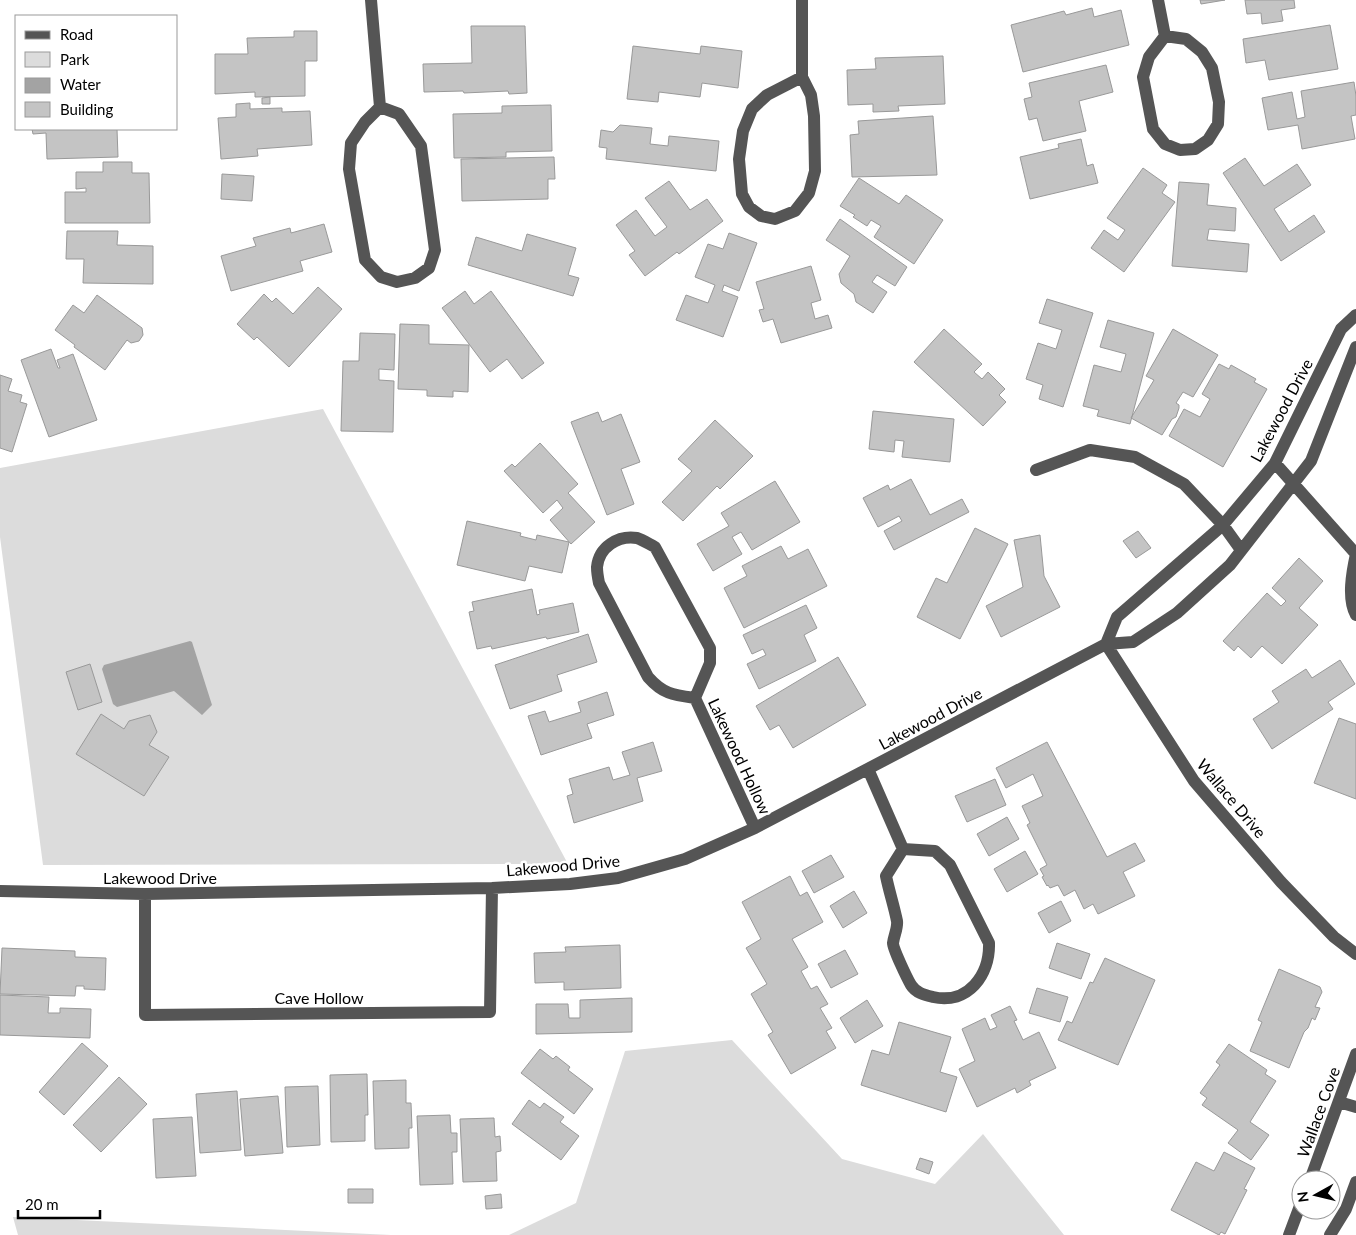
<svg xmlns="http://www.w3.org/2000/svg" width="1356" height="1235" font-family="Lato,sans-serif">
<rect width="100%" height="100%" fill="#fff"/>
<!-- green -->
<path fill="#dcdcdc" d="M323 409 568 864 43 865 0 537V468Z
M732 1040 842 1159 935 1184 983 1134 1064 1235H509L576 1203 625 1051Z
M13 1217 391 1235H18Z"/>
<!-- water -->
<path fill="#a3a3a3" d="M190 641 192 642 212 705 202 715 174 691 117 707 113 704 102 669 104 665Z"/>
<!-- building -->
<path fill="#c4c4c4" stroke="#999" d="M1200 0H1225L1201 4Z
M1245 0H1294L1295 8 1281 10 1283 21 1262 24 1261 13 1247 14Z
M1092 8 1094 17 1121 10 1129 45 1023 72 1011 25 1064 11 1066 15Z
M1330 25 1338 69 1269 80 1265 60 1246 63 1243 39Z
M471 26H525L527 93 509 94 508 91 464 93 463 91 424 92 423 64 472 63Z
M294 31H317V61H305V96L255 97V92L215 94V54H248L247 38 294 37Z
M633 46 700 54 701 46 742 51 738 88 702 83 700 97 659 92 658 102 627 99Z
M943 56 945 104 898 106 899 111 873 112V104L848 105 847 70 876 69 875 58Z
M1106 65 1113 92 1079 101 1086 131 1043 141 1037 118 1029 120 1024 99 1032 97 1029 83Z
M1354 82 1356 96V115L1351 116 1355 139 1302 149 1298 125 1268 130 1262 98 1292 92 1297 119 1305 117 1301 91Z
M270 97V104H262V98Z
M250 103V109L282 108V112L310 111 312 145 257 149 258 156 221 159 218 118 236 117V104Z
M551 105 552 151 506 152V157L454 158 453 114 502 113V106Z
M933 116 937 175 852 177 850 135 859 134 858 121Z
M620 125 652 128 650 144 668 146 669 136 719 141 716 171 606 159 607 148 599 147 601 130 613 132Z
M32 129H117L118 157 47 159 46 133 33 134Z
M1081 139 1087 166 1093 164 1098 183 1030 199 1020 157 1059 148 1058 144Z
M554 157 555 179H548V199L462 201 461 159Z
M1245 158 1264 186 1297 164 1311 185 1274 209 1289 232 1314 215 1325 232 1281 261 1223 173Z
M103 162H132V173H149L150 223H65V192H86V188L76 189V172H103Z
M1143 168 1167 185 1162 193 1175 202 1124 272 1091 248 1104 230 1118 240 1125 230 1107 218Z
M222 174 254 176 252 201 221 199Z
M859 178 899 204 906 195 943 220 914 264 874 237 881 226 871 220 867 226 853 217 855 215 840 206Z
M669 181 690 210 707 199 723 221 679 254 677 252 645 276 629 255 635 251 616 225 636 210 655 236 667 227 645 198Z
M1179 182 1209 184 1207 205 1236 208 1235 231 1209 229 1207 240 1249 244 1247 272 1172 266Z
M840 219 907 267 895 286 877 275 872 282 887 292 873 313 856 302 854 294 841 283 839 274 850 256 826 240Z
M324 224 332 252 300 261 303 271 231 291 221 256 256 246 253 238 290 228 291 233Z
M67 231H118L117 245 153 246V284L83 283 84 259H66Z
M729 233 757 243 739 291 724 285 722 291 738 297 723 337 676 320 686 295 708 303 715 285 695 277 708 244 723 249Z
M527 234 576 248 568 275 579 278 573 296 468 265 476 237 522 251Z
M811 266 821 300 811 303 815 319 828 315 832 328 781 343 773 319 763 322 759 310 764 309 756 282Z
M318 287 342 309 289 367 257 337 254 340 237 324 264 294 272 302 276 298 293 314Z
M465 291 474 304 491 291 544 363 522 379 507 359 490 372 442 308Z
M97 295 142 328 143 335 139 341 131 343 127 340 105 370 74 347 75 345 55 330 73 305 84 313Z
M1047 299 1093 313 1063 407 1039 399 1043 385 1026 379 1038 343 1056 349 1062 330 1039 323Z
M1108 320 1154 333 1130 424 1097 416 1099 410 1083 406 1094 365 1121 372 1126 354 1100 347Z
M400 324 429 325V344L469 345 468 392 453 391V397L427 396V390L398 389Z
M944 329 982 364 974 372 982 379 988 372 1005 389 999 395 1006 402 983 426 914 362Z
M1173 329 1218 355 1193 397 1183 392 1176 403 1179 405V408L1176 417 1172 419 1162 435 1131 418 1154 380 1146 376Z
M360 333 395 334 394 370 379 369V380L394 381 393 432 341 431 343 361H359Z
M51 349 58 368H60L57 360 73 354 97 420 49 437 21 360Z
M1219 364 1229 369 1231 365 1256 379 1254 382 1267 389 1223 467 1169 436 1184 409 1200 417 1210 399 1202 394Z
M0 375 12 379 8 391 22 395 20 402 27 404 12 452 0 448Z
M873 411 954 419 950 462 902 457 904 441 895 440 894 452 869 449Z
M598 412 602 422 621 414 640 462 621 469 634 504 607 515 571 422Z
M715 420 753 456 720 489 717 486 683 521 662 502 692 471 678 459Z
M540 443 578 484 568 493 595 522 571 544 550 520 563 508 557 500 543 513 504 471 512 464 515 467Z
M911 479 930 515 962 499 969 512 894 550 884 531 902 521 899 516 878 527 863 498 888 485 890 490Z
M775 481 800 522 752 550 741 532 732 537 742 554 713 571 697 544 729 526 721 513Z
M467 521 521 533 520 536 536 540 537 535 569 542 562 573 529 566 525 581 457 565Z
M975 528 1008 544 960 639 917 617 936 578 947 583Z
M1138 531 1151 548 1136 558 1123 541Z
M1040 535 1044 576 1060 607 1001 637 986 606 1023 587 1014 540Z
M781 546 788 559 808 549 827 586 744 628 724 588 747 576 742 566Z
M1299 558 1323 581 1299 608 1318 625 1282 664 1262 646 1251 658 1238 646 1234 651 1223 641 1267 593 1281 606 1286 601 1272 588Z
M532 589 537 615 540 614 539 610 573 603 579 632 547 639 546 637 492 649 491 646 477 649 469 612 474 611 472 602Z
M806 605 817 628 804 635 816 661 759 689 747 664 766 655 763 649 752 654 743 635Z
M588 634 597 662 557 675 562 691 510 709 495 665Z
M838 657 866 705 793 748 779 725 770 730 756 706Z
M1340 660 1355 684 1328 702 1333 709 1272 749 1253 719 1279 702 1272 691 1306 669 1312 678Z
M90 664 102 702 78 710 66 672Z
M607 692 614 715 587 724 592 738 541 755 528 716 545 711 549 722 581 712 578 702Z
M101 714 124 729 129 721 150 715 157 732 149 745 169 757 144 796 76 754Z
M1339 718 1356 724V799L1314 783Z
M653 742 662 771 637 778 643 801 574 823 567 796 573 794 569 779 609 767 613 780 630 775 622 752Z
M1047 742 1107 857 1135 843 1145 861 1123 872 1135 896 1098 914 1093 904 1084 909 1075 890 1064 896 1058 885 1050 888 1048 885 1047 886 1042 877 1044 876 1040 869 1047 865 1027 825 1030 823 1022 806 1043 796 1033 774 1006 788 996 768Z
M995 779 1006 805 967 822 955 796Z
M1007 817 1019 839 989 856 977 834Z
M1025 851 1038 874 1007 892 994 869Z
M831 855 844 877 814 893 802 871Z
M790 876 800 896 807 892 823 922 792 939 808 967 801 971 811 989 817 986 828 1004 820 1008 832 1028 826 1031 836 1048 791 1074 768 1035 773 1032 751 994 767 984 746 948 761 939 742 902Z
M854 891 867 913 843 928 830 906Z
M1061 901 1071 921 1049 933 1038 913Z
M1057 943 1090 954 1081 979 1049 968Z
M620 945 621 988 564 990V982L535 983 534 953 566 952 565 947Z
M2 948 75 951V957L106 958 105 990 84 989V986H76L75 996 0 994Z
M845 950 858 974 831 988 818 964Z
M1105 958 1155 980 1118 1065 1058 1040 1067 1021 1072 1023 1090 982 1093 983Z
M1279 969 1320 987 1322 992 1315 1007 1320 1008 1315 1020 1312 1018 1308 1028 1304 1032 1289 1068 1250 1051 1262 1022 1258 1020Z
M1037 988 1068 997 1060 1022 1029 1013Z
M0 995 49 997 48 1013H60V1008L91 1009 90 1038 0 1035Z
M632 998V1032L536 1034V1004H568L569 1018H580V1000Z
M867 1000 883 1026 855 1043 840 1018Z
M1010 1006 1017 1020 1014 1021 1023 1040 1039 1032 1056 1068 1029 1081 1031 1085 1017 1093 1015 1088 977 1107 959 1069 975 1061 962 1029 985 1018 990 1030 997 1027 991 1015Z
M899 1022 951 1037 940 1072 957 1077 946 1112 861 1085 872 1050 889 1055Z
M82 1043 108 1066 64 1115 39 1092Z
M1229 1044 1267 1070 1265 1074 1276 1081 1250 1122 1269 1135 1251 1160 1228 1143 1238 1130 1202 1105 1207 1098 1200 1093 1220 1065 1216 1062Z
M540 1049 553 1059 556 1056 570 1067 568 1070 593 1089 574 1114 521 1073Z
M367 1074 368 1115H365V1141L331 1142 330 1075Z
M119 1077 147 1104 101 1152 73 1125Z
M406 1080V1103H411L412 1128H409V1148L375 1149 373 1081Z
M318 1086 320 1145 287 1147 285 1087Z
M237 1091 241 1150 200 1153 196 1094Z
M278 1096 283 1153 245 1156 240 1099Z
M529 1100 540 1108 544 1103 564 1117 560 1122 579 1136 561 1160 512 1124Z
M450 1115 451 1133H457V1152H452L453 1184 420 1185 417 1116Z
M192 1117 196 1176 156 1178 153 1119Z
M494 1118 495 1137 500 1136 501 1151 496 1152 497 1181 463 1182 460 1119Z
M1224 1152 1255 1168 1244 1189 1247 1190 1225 1234 1221 1232 1219 1235 1171 1210 1196 1162 1214 1171Z
M920 1158 933 1162 929 1174 916 1169Z
M348 1189H373V1203H348Z
M501 1194 502 1208 486 1209 485 1196Z"/>
<g fill="none" stroke-linecap="round" stroke-linejoin="round">
<!-- minor -->
<path stroke="#555" stroke-width="12" d="M371 0 380 107 365 122 351 143 349 169 365 260 381 277 397 282 415 278 429 268 435 250 421 146 399 114 380 107
M802 0V77L811 95 814 116 815 171 809 193 795 211 775 219 761 216 749 207 742 194 739 159 743 131 752 109 767 95 802 77
M1158 0 1165 36 1149 57 1143 77 1153 129 1165 144 1180 150 1195 149 1208 140 1218 124 1219 102 1212 68 1202 52 1186 39 1165 36
M1275 463 1356 554
M1036 470 1090 450 1135 457 1184 484 1223 525 1241 550
M1356 554C1352 572 1347 599 1356 615
M1106 644 1117 617 1223 525 1275 463 1341 329 1356 315
M1106 644 1194 781 1281 882 1334 937 1356 954
M695 698C673 695 663 694 648 677L599 583C598 578 597 572 597 567 599 547 618 535 637 538 643 540 649 544 655 547L710 648V663L695 698 755 828
M868 769 903 849
M903 849 935 851 950 865 989 943C990 975 968 1005 933 997 925 995 916 993 911 985 907 978 893 949 893 943 894 935 898 928 897 921 894 906 889 891 886 876Z
M0 891 145 894 492 888 570 884 618 878 685 859 755 828 1106 644 1133 642 1177 613 1230 565 1311 461 1356 347
M145 894V1015L490 1012 492 888
M1339 1102 1356 1107
M1310 1180 1356 1054
M1289 1235 1301 1203
M1330 1235 1346 1209 1356 1182"/>
</g>
<g text-anchor="middle" dominant-baseline="central" stroke-width="5" stroke-linejoin="round" paint-order="stroke">
<!-- street labels -->
<g font-size="16" fill="#000" stroke="#fff">
<text transform="translate(1281 410) rotate(-62)">Lakewood Drive</text>
<text transform="translate(930 718) rotate(-28)">Lakewood Drive</text>
<text transform="translate(740 756) rotate(65)">Lakewood Hollow</text>
<text transform="translate(1232 798) rotate(50)">Wallace Drive</text>
<text transform="translate(563 865) rotate(-5)">Lakewood Drive</text>
<text x="160" y="877">Lakewood Drive</text>
<text x="319" y="997">Cave Hollow</text>
<text transform="translate(1318 1112) rotate(-70)">Wallace Cove</text>
</g>
</g>
<!-- legend -->
<rect x="15" y="15" width="162" height="115" fill="#ffffff" stroke="#999999"/>
<rect x="25" y="31" width="25" height="8" fill="#555555" stroke="#999999"/>
<text x="60" y="40" font-size="15" fill="#000000">Road</text>
<rect x="25" y="52" width="25" height="15" fill="#dcdcdc" stroke="#999999"/>
<text x="60" y="65" font-size="15" fill="#000000">Park</text>
<rect x="25" y="78" width="25" height="15" fill="#a3a3a3" stroke="#999999"/>
<text x="60" y="90" font-size="15" fill="#000000">Water</text>
<rect x="25" y="102" width="25" height="15" fill="#c4c4c4" stroke="#999999"/>
<text x="60" y="115" font-size="15" fill="#000000">Building</text>
<!-- north arrow -->
<g transform="translate(1316 1195) rotate(262)"><circle r="24" fill="#ffffff" stroke="#999999"/>
<path d="M0-4L9 19L0 12L-9 19Z" fill="#000000"/>
<text y="-8" font-size="14" font-weight="bold" text-anchor="middle" fill="#000000">N</text>
</g>
<!-- scale -->
<path d="M18 1210v8h82v-8" fill="none" stroke="#000000" stroke-width="2.5"/>
<text x="25" y="1210" font-size="15" fill="#000000" stroke="#ffffff" stroke-width="4" paint-order="stroke">20 m</text>
</svg>
